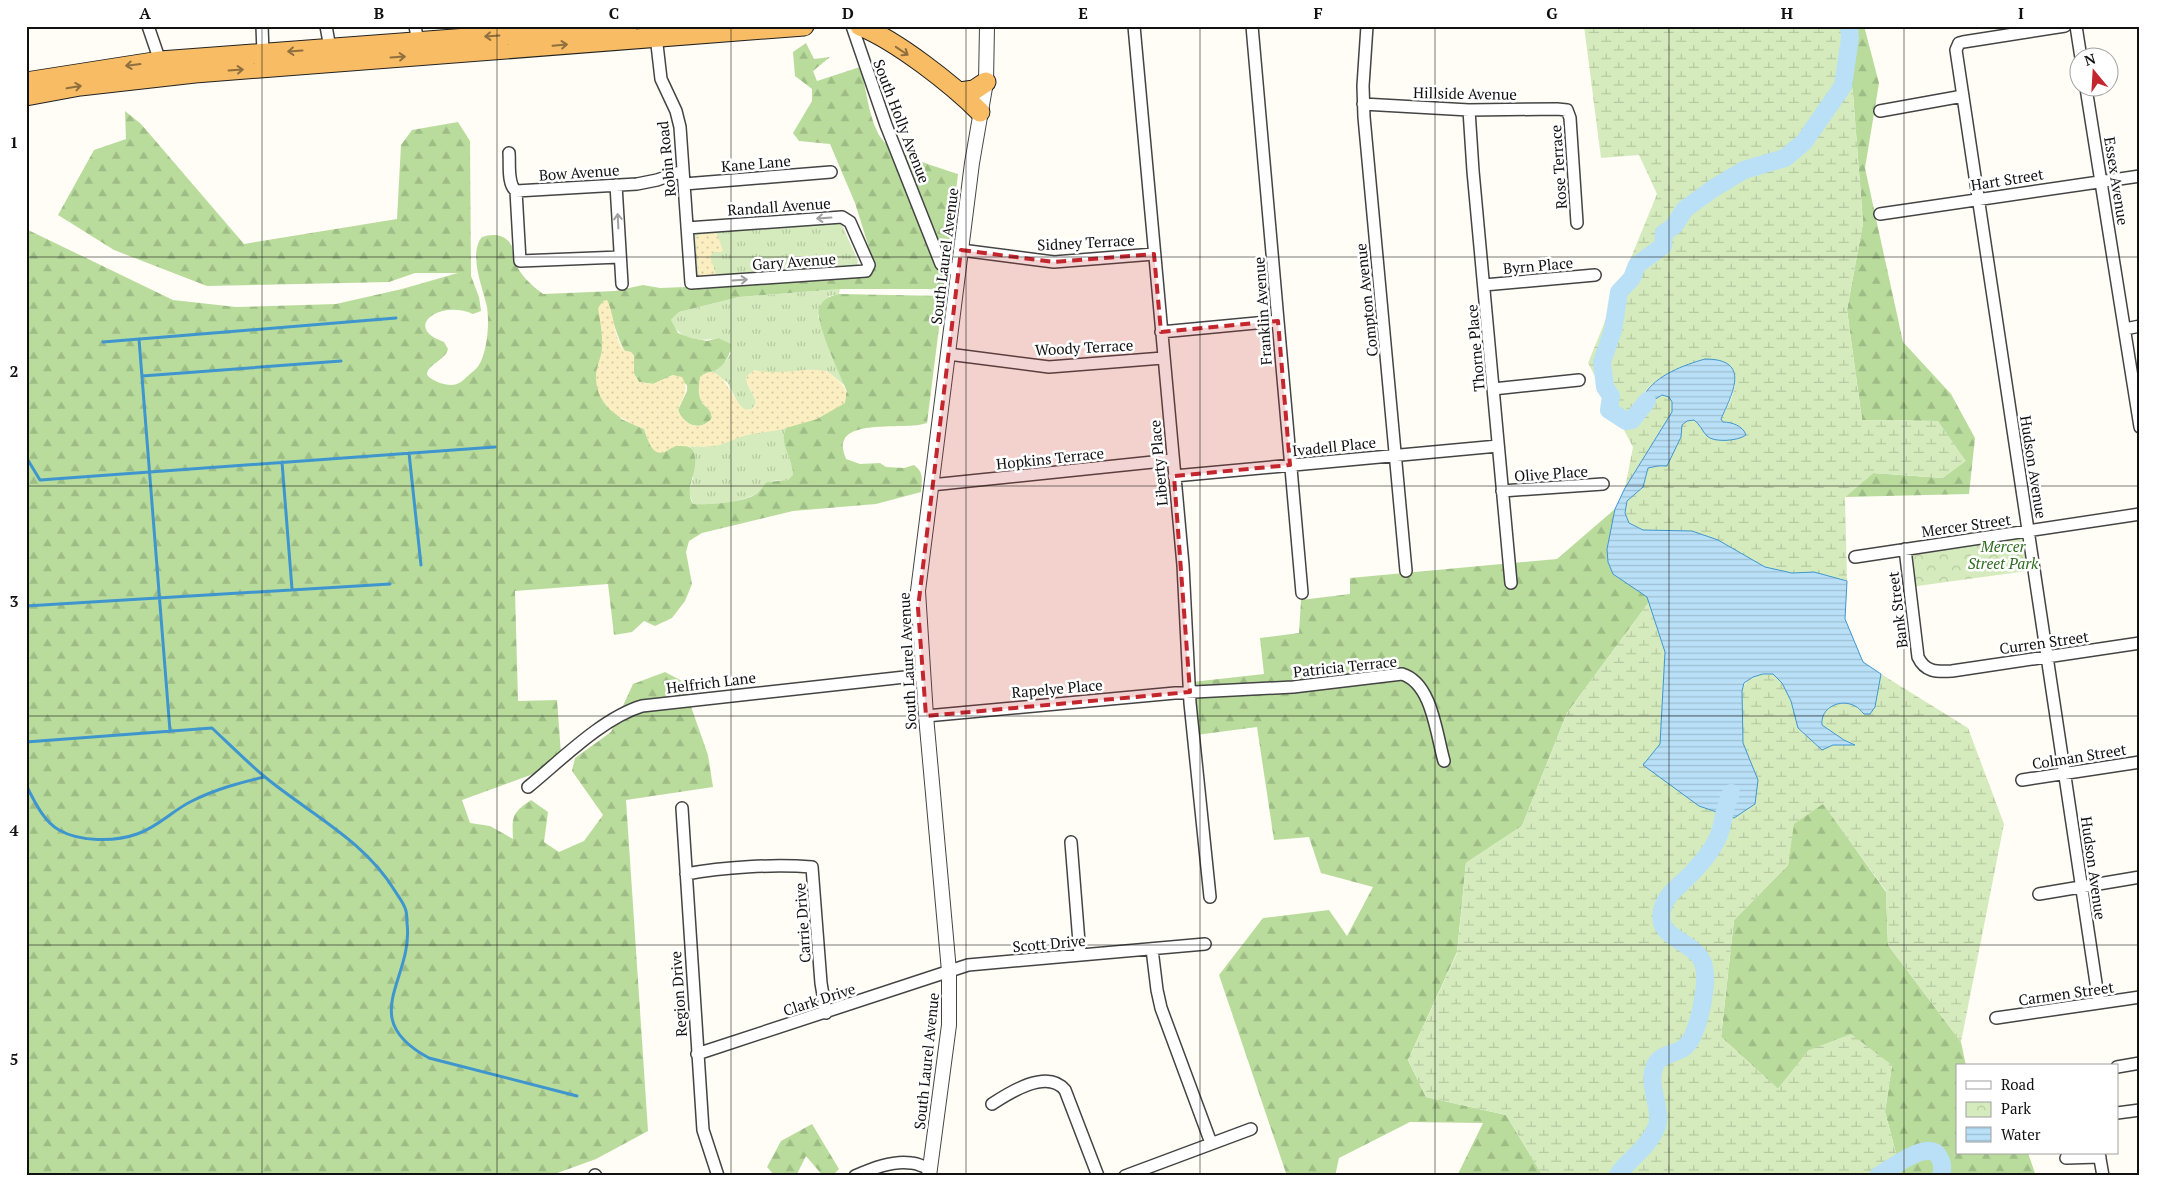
<svg xmlns="http://www.w3.org/2000/svg" width="2166" height="1202" font-family="'PT Serif',serif">
<defs>
<pattern id="grass-tufts" width="24" height="20" patternUnits="userSpaceOnUse" patternTransform="scale(1.25)"><rect width="24" height="20" fill="#d5ebbd"/><path d="M3 7l-1-3M5 7V3M7 7l1-3M15 17l-1-3M17 17v-4M19 17l1-3" fill="none" stroke="#b6c8a1"/></pattern>
<pattern id="forest-firs" width="22" height="20" patternUnits="userSpaceOnUse" patternTransform="scale(1.25)"><rect width="22" height="20" fill="#b9dc9c"/><path d="M5 1l3.5 6h-7zM16 11l3.5 6h-7z" fill="#9ebc85"/></pattern>
<pattern id="wetland-marsh" width="20" height="14" patternUnits="userSpaceOnUse" patternTransform="scale(1.25)"><rect width="20" height="14" fill="#d5ebbd"/><path d="M1 5h8M5 5V1M11 12h8M15 12V8" fill="none" stroke="#b6c8a1"/></pattern>
<pattern id="sand-dots" width="8" height="8" patternUnits="userSpaceOnUse" patternTransform="scale(1.25)"><rect width="8" height="8" fill="#fbeec1"/><path d="M2 2h.1M6 6h.1" fill="none" stroke="#d6cba5" stroke-width="1.8" stroke-linecap="round"/></pattern>
<pattern id="park-crowns" width="20" height="18" patternUnits="userSpaceOnUse" patternTransform="scale(1.25)"><rect width="20" height="18" fill="#d5ebbd"/><path d="M2 6a3 3 0 1 1 6 0M12 15a3 3 0 1 1 6 0" fill="none" stroke="#b6c8a1"/></pattern>
<pattern id="water-rules" width="6" height="5" patternUnits="userSpaceOnUse" patternTransform="scale(1.25)"><rect width="6" height="5" fill="#b9e0f7"/><path d="M0 2.5h6" fill="none" stroke="#9ebfd3"/></pattern>
</defs>
<rect width="100%" height="100%" fill="#fffdf5"/>
<!-- grass -->
<path fill="url(#grass-tufts)" d="M839 223 842 225 858 261 857 265 700 278 697 277 695 233Z
M840 289 839 294 829 296 818 316 844 385 827 371 764 374 755 370 746 377C747 388 754 393 756 403L752 409 746 410 740 407 727 382 712 372 726 361 731 353 718 338C700 342 678 340 671 320L679 312 739 297Z
M788 426 784 432C786 447 793 460 793 476L788 480C783 481 777 480 772 481 764 483 761 491 754 495 736 503 713 506 693 504L689 493 693 478 692 449 689 446C714 447 723 442 746 435 761 431 774 432 788 426Z"/>
<!-- forest -->
<path fill="url(#forest-firs)" d="M1843 26H1864L1879 83 1865 168 1903 342 1951 394 1975 438 1969 494 1845 497 1873 473 1943 478 1938 421 1862 420 1847 310 1863 223 1853 94Z
M806 43 814 59 830 57 813 71 817 81 860 67C867 89 868 118 881 138 891 154 940 168 958 174L944 289H840L739 297 679 312 671 320 678 333 691 338 707 341 718 338 731 344C731 358 720 372 706 373L702 403 711 411 712 418C701 432 684 426 678 410L687 391V385L673 375 653 384 639 382 634 374V356L631 352 625 351C621 347 609 312 610 306L602 335 603 349 597 371 621 419 644 429 648 440 663 453C672 446 683 441 692 449 703 468 682 487 693 504 708 505 743 503 756 494 760 491 763 486 767 482L788 480 793 475C793 460 782 447 784 434 786 419 808 423 818 418 828 413 838 400 847 392 841 376 815 323 819 309 822 299 830 296 839 294L943 296 927 423C908 430 853 420 844 440 841 446 844 453 846 459L860 464 880 463 886 467 904 468 914 465C924 472 922 480 921 492L876 504 793 511 702 533 689 541 686 552 692 584 685 601 672 618 655 626 644 621 632 632 614 635 608 584 515 591 518 701 557 700 561 754 536 773 462 800 470 823 490 826 513 839C512 816 512 813 531 800L548 812 544 842 559 852 584 841 603 815 572 771 575 758 611 732 633 684 665 672 682 681 708 755 713 787 626 800 648 1131 596 1159 549 1176H26V229L173 300 236 307 336 304 402 289 458 273H415L389 282 207 286 114 250 58 215 94 150 126 139 125 111 141 124 244 244 397 219 401 145 412 130 458 122 470 141 471 276 479 297 481 311 473 314C441 299 401 327 444 342L448 349C445 361 427 364 427 375 432 381 444 385 451 385 460 385 464 379 470 374 480 367 482 360 485 349 488 335 489 321 487 307 483 288 468 254 482 237 493 233 507 234 512 247 513 252 513 257 515 262 521 276 531 285 543 294L615 291 643 285 660 288 685 287 862 268 870 251 855 203 830 144 799 141 793 133 812 101V89L795 76 793 52Z
M1615 509 1607 549 1640 592 1647 597 1649 602 1567 713 1522 826 1466 863 1457 952 1408 1060 1426 1097 1506 1115 1543 1176H1457L1483 1123 1410 1122 1339 1158 1335 1176H1287L1219 975 1263 918 1329 910 1347 936 1373 887 1321 873 1309 837 1274 840 1257 727 1196 735 1192 682 1264 674 1260 638 1299 633 1301 600 1350 594V578L1557 559Z
M1823 803 1886 892 1888 945 1961 1042 1966 1066H1957V1153H2028L2036 1176H1902L1885 1112 1892 1065 1809 1050 1778 1089 1721 1037 1734 920 1788 865 1793 824Z
M812 1124 839 1169 832 1176H823L806 1156 796 1176H775L767 1167 781 1141Z"/>
<!-- wetland -->
<path fill="url(#wetland-marsh)" d="M1584 26H1843L1853 94 1863 223 1847 310 1862 420 1938 421 1966 461 1943 478 1873 473 1845 497 1847 581 1814 572 1792 573 1765 567 1718 540 1692 531 1643 530 1629 523 1625 513 1627 501 1636 493 1645 479 1648 468 1658 466 1663 467 1681 437 1682 425 1687 421 1694 420 1716 439H1736L1746 435C1742 427 1731 422 1723 422L1721 419 1732 397 1735 385 1705 359C1684 365 1657 375 1644 393 1639 401 1636 410 1632 418L1662 395 1669 397 1672 402V412L1625 488 1633 447 1588 363 1657 194 1639 155 1601 158Z
M1649 602 1665 652 1660 744 1758 780 1743 743 1742 691C1746 677 1758 674 1773 674L1782 683 1791 701 1798 728 1822 750 1833 745 1854 744 1844 740 1822 725C1821 708 1839 698 1855 706 1858 707 1861 711 1864 714L1875 706 1881 674 1968 728 2004 824 1961 1042 1888 945 1886 891 1823 804 1794 824 1788 865 1734 920 1721 1037 1778 1089 1809 1050 1851 1034 1892 1065 1885 1112 1902 1176H1543L1506 1115 1426 1097 1408 1060 1457 953 1466 863 1522 826 1567 713Z"/>
<!-- sand -->
<path fill="url(#sand-dots)" d="M715 233 717 234 723 251 721 252H714L710 256 716 274 712 276H701L698 273 696 238 697 235Z
M607 300C615 315 613 338 625 351L631 352 634 356V374L639 382 653 384 673 375 682 377C690 391 683 396 678 410 684 426 701 432 712 418 711 409 706 408 702 402 697 395 699 385 700 377 723 358 731 403 746 410L752 409 756 403C754 393 747 388 746 377L755 370C778 377 801 366 825 371 830 372 834 377 837 380 847 388 847 392 845 403L817 419 779 430 746 435 720 445 704 447 675 446 663 453C649 453 649 439 644 429 621 419 597 408 596 378 595 368 602 358 602 347 603 335 600 321 598 308L603 301Z"/>
<!-- park -->
<path fill="url(#park-crowns)" d="M2022 537 2027 571 1910 587 1905 551Z"/>
<!-- water -->
<path fill="url(#water-rules)" stroke="#3f96cf" d="M1705 359C1752 359 1732 394 1721 419L1723 422C1732 422 1743 426 1746 435 1738 441 1714 443 1707 436 1702 431 1700 424 1694 420L1687 421 1682 425 1681 437 1667 466H1658L1648 468 1643 487 1627 501 1625 513 1629 523 1643 530 1692 531 1718 540 1765 567 1792 573 1814 572 1847 581 1845 619 1863 662 1881 674 1875 707 1870 714H1864C1861 711 1858 707 1855 706 1840 698 1820 708 1822 725L1844 740 1855 745H1833L1822 750 1798 728 1791 701 1782 683 1773 674H1763L1753 677 1744 683 1742 691 1743 743 1758 780 1755 804 1734 818 1699 806 1643 765 1660 744 1665 652 1647 597 1613 574 1608 562 1607 549 1615 509 1625 488 1672 412V402L1669 397 1662 395 1654 400 1632 420C1636 412 1639 402 1644 395 1656 375 1684 365 1705 359Z"/>
<g fill="none" stroke-linecap="round" stroke-linejoin="round">
<!-- stream -->
<path stroke="#3f96cf" stroke-width="3" d="M139 339 170 731
M103 342 396 318
M142 376 341 361
M409 453 421 565
M26 457 40 480 495 447
M282 462 292 589
M26 606 390 584
M26 742 212 728C229 744 247 762 265 777 310 814 364 840 395 891 398 896 403 902 405 908 407 912 407 918 407 923 414 980 355 1018 429 1058L577 1096
M26 785C34 800 43 821 59 830 80 842 115 842 137 834 158 827 173 810 192 801 216 789 239 783 264 777"/>
<!-- river -->
<path stroke="#b9e0f7" stroke-width="18" d="M1647 401 1632 420 1626 421 1609 410 1611 396 1605 387 1602 362 1613 330 1619 292 1632 278 1637 265 1663 246 1664 233 1674 226 1685 209 1714 188 1744 170 1785 158 1804 142 1843 86 1850 38 1849 26
M1617 1176C1629 1158 1648 1149 1657 1126 1663 1107 1644 1082 1657 1062 1664 1053 1678 1054 1686 1046 1699 1033 1708 984 1704 967 1698 939 1655 941 1662 911 1665 894 1681 885 1692 873 1704 860 1716 846 1721 829 1724 817 1725 805 1731 793
M1878 1176C1890 1169 1929 1138 1939 1157 1943 1163 1943 1169 1941 1176"/>
<defs>
<path id="minor" d="M148 26 160 61
M262 26 263 53
M326 26 330 48
M415 26 418 42
M852 26 886 125 941 264 946 268 958 270
M1134 26 1183 565 1190 703 1210 897
M1252 26 1302 593
M1367 26 1363 86 1364 117 1406 571
M2065 26 1963 42 1959 43 1956 50 2099 1003
M2076 26 2081 58
M656 36 661 79 676 111 680 127 691 283 866 271 869 265 850 222 842 217 687 228
M2086 88 2140 427
M1363 104 1469 110 1557 109 1567 110 1570 118 1577 223
M1469 110 1473 171 1511 583
M1880 111 1963 96
M509 153C510 164 507 184 516 191L637 184 657 180 683 171
M684 184 831 172
M616 185 622 284
M516 191 520 261 620 257
M1880 214 2140 176
M961 250 1054 262 1154 254
M1484 285 1595 275
M2125 329 2140 326
M1161 332 1278 321
M948 354 1049 367 1163 358
M1493 389 1579 380
M1174 476 1498 446
M931 485 1172 460
M1502 491 1603 484
M1905 549 1918 657C1925 672 1936 672 1952 671L2140 643
M1855 557 2140 514
M926 716 1175 693 1293 687 1402 674C1432 683 1436 733 1444 761
M2022 780 2140 762
M528 787C560 761 602 718 642 706L923 675
M682 808 703 1130 718 1176
M1071 842 1080 955
M686 874C723 867 774 864 812 867L821 983 826 1013
M2039 894 2140 877
M1152 949 1157 990 1161 1008 1211 1143
M1996 1018 2140 997
M697 1054 968 965 1205 944
M2117 1067 2140 1063
M992 1104C1009 1093 1047 1068 1065 1090L1098 1176
M2117 1113 2140 1110
M2099 1153 2103 1176
M2066 1158 2100 1157
M595 1175 596 1176
M855 1176C871 1169 893 1160 911 1163 917 1163 924 1167 930 1169
M1125 1176 1251 1129"/>
<path id="tertiary" d="M929 1176 949 1025V971L926 716 918 591 972 163 986 82 987 26"/>
<path id="trunk" d="M860 26C897 41 952 84 980 112
M26 82 160 61 627 26
M960 92 974 90 986 82
M26 96 80 86 195 73 804 26"/>
</defs>
<!-- minor casing -->
<use href="#minor" stroke="#444" stroke-width="14"/>
<!-- tertiary casing -->
<use href="#tertiary" stroke="#444" stroke-width="16"/>
<!-- trunk casing -->
<use href="#trunk" stroke="#222" stroke-width="21"/>
<!-- minor -->
<use href="#minor" stroke="#fff" stroke-width="11"/>
<!-- tertiary -->
<use href="#tertiary" stroke="#fff" stroke-width="14"/>
<!-- trunk -->
<use href="#trunk" stroke="#f7bc64" stroke-width="19"/>
</g>
<!-- one-way arrows -->
<defs><path id="oneway-shaft" d="M-6 0H5M1.5-3L5.5 0L1.5 3" fill="none" stroke-width="1.6" stroke-linecap="round" stroke-linejoin="round" transform="scale(1.25)"/></defs>
<g stroke="#906f3f">
<use href="#oneway-shaft" transform="translate(492 36) rotate(176)"/>
<use href="#oneway-shaft" transform="translate(560 45) rotate(-5)"/>
<use href="#oneway-shaft" transform="translate(295 51) rotate(176)"/>
<use href="#oneway-shaft" transform="translate(902 51) rotate(34)"/>
<use href="#oneway-shaft" transform="translate(398 57) rotate(-4)"/>
<use href="#oneway-shaft" transform="translate(133 65) rotate(173)"/>
<use href="#oneway-shaft" transform="translate(236 70) rotate(-4)"/>
<use href="#oneway-shaft" transform="translate(74 87) rotate(-10)"/>
</g>
<g stroke="#a0a0a0">
<use href="#oneway-shaft" transform="translate(824 218) rotate(176)"/>
<use href="#oneway-shaft" transform="translate(618 221) rotate(-93)"/>
<use href="#oneway-shaft" transform="translate(740 280) rotate(-4)"/>
</g>
<!-- marked area -->
<path fill="#c4262e" fill-opacity="0.2" stroke="#c4262e" stroke-width="4" stroke-dasharray="10 6" stroke-linejoin="round" d="M961 250 1054 262 1154 254 1161 332 1278 321 1290 465 1174 476 1190 692 926 716 918 608Z"/>
<!-- grid -->
<path fill="none" stroke="#111" stroke-width="1" stroke-opacity="0.55" d="M262 26V1176M497 26V1176M731 26V1176M966 26V1176M1200 26V1176M1435 26V1176M1669 26V1176M1904 26V1176M26 257H2140M26 486H2140M26 716H2140M26 945H2140"/>
<g text-anchor="middle" dominant-baseline="central" stroke-width="5" stroke-linejoin="round" paint-order="stroke">
<!-- street labels -->
<g font-size="15" fill="#111" stroke="#fff">
<text transform="translate(1465 93) rotate(1)">Hillside Avenue</text>
<text transform="translate(902 121) rotate(69)">South Holly Avenue</text>
<text transform="translate(666 159) rotate(-96)">Robin Road</text>
<text transform="translate(756 163) rotate(-5)">Kane Lane</text>
<text transform="translate(1558 167) rotate(-94)">Rose Terrace</text>
<text transform="translate(579 172) rotate(-4)">Bow Avenue</text>
<text transform="translate(2007 179) rotate(-9)">Hart Street</text>
<text transform="translate(2117 181) rotate(81)">Essex Avenue</text>
<text transform="translate(779 206) rotate(-4)">Randall Avenue</text>
<text transform="translate(1086 242) rotate(-3)">Sidney Terrace</text>
<text transform="translate(944 256) rotate(-83)">South Laurel Avenue</text>
<text transform="translate(794 261) rotate(-4)">Gary Avenue</text>
<text transform="translate(1538 265) rotate(-5)">Byrn Place</text>
<text transform="translate(1366 300) rotate(-96)">Compton Avenue</text>
<text transform="translate(1262 311) rotate(-94)">Franklin Avenue</text>
<text transform="translate(1084 347) rotate(-3)">Woody Terrace</text>
<text transform="translate(1475 348) rotate(-95)">Thorne Place</text>
<text transform="translate(1334 446) rotate(-6)">Ivadell Place</text>
<text transform="translate(1050 458) rotate(-6)">Hopkins Terrace</text>
<text transform="translate(1158 463) rotate(-95)">Liberty Place</text>
<text transform="translate(2034 467) rotate(81)">Hudson Avenue</text>
<text transform="translate(1551 473) rotate(-4)">Olive Place</text>
<text transform="translate(1966 525) rotate(-8)">Mercer Street</text>
<text transform="translate(1897 610) rotate(-97)">Bank Street</text>
<text transform="translate(2044 642) rotate(-8)">Curren Street</text>
<text transform="translate(907 661) rotate(-93)">South Laurel Avenue</text>
<text transform="translate(1345 666) rotate(-6)">Patricia Terrace</text>
<text transform="translate(711 682) rotate(-7)">Helfrich Lane</text>
<text transform="translate(1057 688) rotate(-5)">Rapelye Place</text>
<text transform="translate(2079 756) rotate(-9)">Colman Street</text>
<text transform="translate(2094 868) rotate(82)">Hudson Avenue</text>
<text transform="translate(802 923) rotate(-94)">Carrie Drive</text>
<text transform="translate(1049 943) rotate(-5)">Scott Drive</text>
<text transform="translate(2066 993) rotate(-8)">Carmen Street</text>
<text transform="translate(678 994) rotate(-94)">Region Drive</text>
<text transform="translate(819 999) rotate(-18)">Clark Drive</text>
<text transform="translate(926 1061) rotate(-84)">South Laurel Avenue</text>
</g>
<!-- park labels -->
<g font-size="15" font-style="italic" fill="#2f6b1f" stroke="#fff">
<text x="2003" y="546">Mercer<tspan x="2003" dy="17">Street Park</tspan></text>
</g>
</g>
<!-- border -->
<rect width="2166" height="1202" fill="none" stroke="#ffffff" stroke-width="55"/>
<!-- legend -->
<rect x="1956" y="1064" width="162" height="90" fill="#ffffff" stroke="#a0a0a0"/>
<rect x="1966" y="1081" width="25" height="8" fill="#ffffff" stroke="#a0a0a0"/>
<text x="2001" y="1090" font-size="15" fill="#111111">Road</text>
<rect x="1966" y="1102" width="25" height="15" fill="url(#park-crowns)" stroke="#a0a0a0"/>
<text x="2001" y="1114" font-size="15" fill="#111111">Park</text>
<rect x="1966" y="1127" width="25" height="15" fill="url(#water-rules)" stroke="#a0a0a0"/>
<text x="2001" y="1140" font-size="15" fill="#111111">Water</text>
<!-- north arrow -->
<g transform="translate(2094 72) rotate(342)"><circle r="24" fill="#ffffff" stroke="#a0a0a0"/>
<path d="M0-4L9 19L0 12L-9 19Z" fill="#c4262e"/>
<text y="-8" font-size="14" font-weight="bold" text-anchor="middle" fill="#111111">N</text>
</g>
<rect x="28" y="28" width="2110" height="1146" fill="none" stroke="#111" stroke-width="2"/>
<g font-size="16" text-anchor="middle" font-weight="bold" fill="#111">
<text x="145" y="19">A</text>
<text x="379" y="19">B</text>
<text x="614" y="19">C</text>
<text x="848" y="19">D</text>
<text x="1083" y="19">E</text>
<text x="1318" y="19">F</text>
<text x="1552" y="19">G</text>
<text x="1787" y="19">H</text>
<text x="2021" y="19">I</text>
<text x="14" y="148">1</text>
<text x="14" y="377">2</text>
<text x="14" y="607">3</text>
<text x="14" y="836">4</text>
<text x="14" y="1065">5</text>
</g>
</svg>
